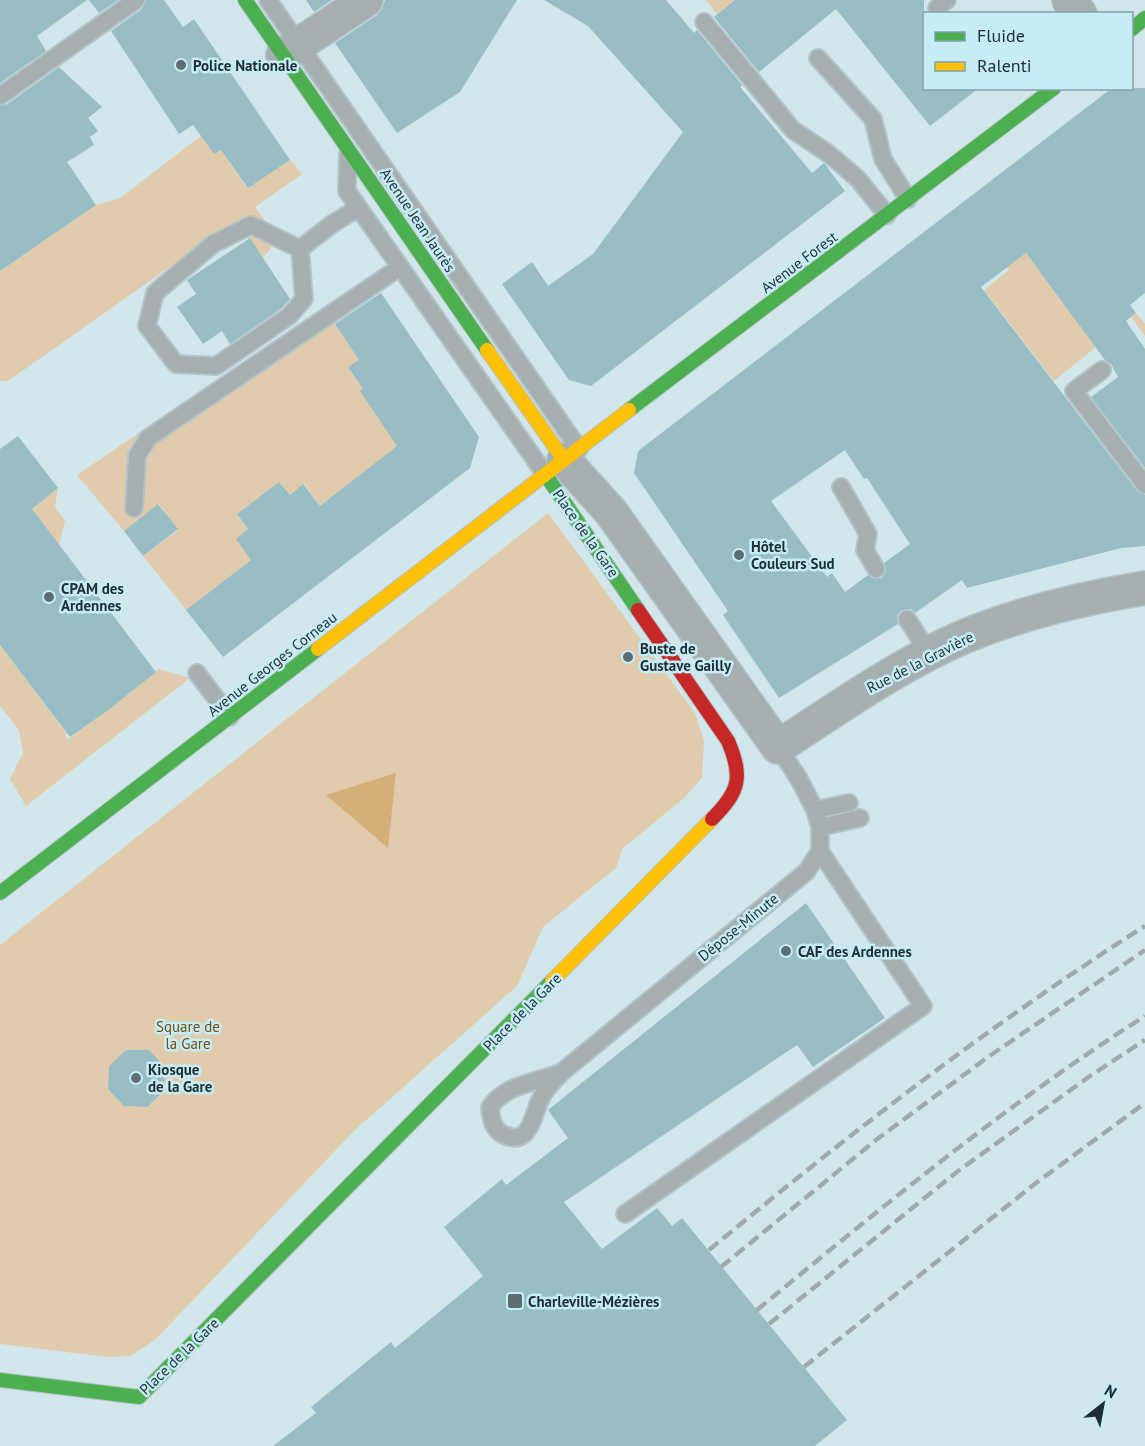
<svg xmlns="http://www.w3.org/2000/svg" width="1145" height="1446" font-family="'PT Sans',sans-serif">
<rect width="100%" height="100%" fill="#d1e6eb"/>
<!-- green -->
<path fill="#e0ccac" d="M706 0H735L717 14Z
M201 136 214 154 221 150 247 188 290 160 302 174 255 207 272 230 273 245 263 258 235 221 8 381H0V271L96 205 120 198Z
M1006 249 1015 261 1026 253 1096 347 1054 381 984 290 1009 270 998 255Z
M1136 313 1145 324V336L1131 317Z
M306 320 317 334 334 322 359 360 349 367 398 446 320 506 304 484 290 495 279 482 237 514 248 529 251 560 186 610 143 556 178 530 159 504 124 531 77 475Z
M58 488 55 507 65 521 59 545 25 514Z
M548 513 695 713 704 741 702 778 684 798 622 849 617 867 543 927 517 986 354 1131 155 1340 130 1356 107 1357 0 1344V945Z
M0 645 67 734 65 735 68 739 107 711 159 669 190 678 26 806 10 779 23 753 19 730 0 706Z"/>
<!-- water -->
<path fill="#d4af7a" d="M396 773 388 848 326 795Z"/>
<!-- building -->
<path fill="#99bdc5" fill-rule="evenodd" d="M0 0H87L37 36 46 51 0 83Z
M89 0H118L99 13Z
M146 0H164L183 27 194 19 290 160 248 188 221 150 214 154 193 125 179 134 111 31 142 9Z
M306 0H332L314 12Z
M385 0H517L460 92 397 133 335 43 377 15 382 9Z
M544 0H666L694 33 697 30 742 85 740 87 812 173 824 163 845 191 591 386 569 380 502 284 532 262 548 286 593 254 683 132 588 26Z
M735 0H924V88H979L930 126 836 9 759 72 714 17Z
M59 67 102 107 88 118 98 131 90 137 94 145 67 162 96 205 0 271V106L6 105Z
M1112 88H1145V293L1130 305 1136 313 1126 321 1145 349V468L1091 397 1118 377 1111 364 1105 360 1026 253 981 287 1137 491 1145 495V546L1121 548 967 588 962 580 915 613 911 609 902 610 897 615 898 624 779 698 723 615 728 611 634 473 638 451ZM845 450 864 479 867 478 910 544 884 563 886 570 882 578 875 579 868 575 845 592 832 573 827 577 771 501Z
M250 238 290 299 282 308 230 344 222 331 203 344 177 307 196 294 187 280Z
M381 293 479 437 470 468 223 657 186 610 251 560 236 539 248 529 237 514 279 482 290 495 303 484 320 506 397 446 360 391 363 389 348 367 359 360 335 324Z
M18 436 58 488 32 509 156 672 107 711 70 737 0 645V449Z
M158 504 178 529 143 556 124 531Z
M806 903 885 1018 813 1067 797 1045 564 1202 602 1249 657 1208 672 1226 682 1218 847 1420 815 1446H273L316 1413 311 1407 391 1342 395 1348 483 1276 444 1227 502 1179 506 1185 568 1138 548 1110Z
M126 1050H149L165 1067 164 1091 147 1107 124 1106 108 1089 109 1066Z"/>
<g fill="none" stroke-linecap="round" stroke-linejoin="round">
<defs>
<path id="lane" d="M268 0 579 449
M937 8 947 0
M704 22 793 130 829 154 858 179 887 215
M818 58 873 119 883 159 908 199
M0 96 136 0
M348 154 347 191 545 474
M300 249 251 225 213 244 155 293 147 326 176 364 216 366 289 316 304 299 300 249 332 224 358 208
M1102 370 1074 391 1145 485
M841 487 868 534 865 550 876 569
M134 508 137 456 148 438 400 267
M907 619 930 654
M197 673 230 717
M815 810 849 803
M820 827 860 818
M562 1072C537 1083 507 1083 490 1107 491 1118 492 1129 504 1135 531 1147 533 1113 541 1098 546 1088 554 1080 562 1072L806 872 820 851V827L815 810 799 779 778 747
M625 1214 923 1006 820 851"/>
<path id="street" d="M1069 0 1080 14
M283 55 366 0
M564 460 611 512 778 747C838 708 897 666 963 637 1021 613 1083 598 1145 588"/>
<path id="fast" d="M245 0 487 350
M1132 29 1145 18
M629 410 1054 88
M545 474 638 610
M0 893 318 649
M0 1380 139 1397 552 981"/>
<path id="slow" d="M487 350 564 460
M318 649 629 410
M552 981 712 819"/>
<path id="jam" d="M638 610 728 741C743 777 740 791 712 819"/>
</defs>
<!-- lane casing -->
<use href="#lane" stroke="#b3c3c7" stroke-width="20"/>
<!-- street casing -->
<use href="#street" stroke="#b3c3c7" stroke-width="36"/>
<!-- fast casing -->
<use href="#fast" stroke="#b3c3c7" stroke-width="16"/>
<!-- slow casing -->
<use href="#slow" stroke="#b3c3c7" stroke-width="16"/>
<!-- jam casing -->
<use href="#jam" stroke="#b3c3c7" stroke-width="16"/>
<!-- lane -->
<use href="#lane" stroke="#a6afb0" stroke-width="16"/>
<!-- street -->
<use href="#street" stroke="#a6afb0" stroke-width="33"/>
<!-- fast -->
<use href="#fast" stroke="#4caf50" stroke-width="14"/>
<!-- slow -->
<use href="#slow" stroke="#ffc107" stroke-width="14"/>
<!-- jam -->
<use href="#jam" stroke="#c62828" stroke-width="14"/>
<!-- rail -->
<path stroke="#a0aaad" stroke-width="4.5" stroke-dasharray="12 6" stroke-linecap="butt" d="M709 1250C848 1135 992 1023 1145 926
M721 1267 876 1140 988 1057 1145 950
M757 1310C882 1207 1008 1103 1145 1016
M769 1324 958 1171 1090 1076 1145 1040
M804 1367 1036 1183 1145 1103"/>
</g>
<!-- markers -->
<g fill="#5d6e73" stroke="#c6ecf6" stroke-width="2">
<circle cx="181" cy="65" r="6"/>
<circle cx="739" cy="555" r="6"/>
<circle cx="49" cy="597" r="6"/>
<circle cx="628" cy="657" r="6"/>
<circle cx="786" cy="951" r="6"/>
<circle cx="136" cy="1078" r="6"/>
<rect x="507" y="1293" width="16" height="16" rx="3"/>
</g>
<g text-anchor="middle" dominant-baseline="central" stroke-width="5" stroke-linejoin="round" paint-order="stroke">
<!-- poi labels -->
<g font-size="15" font-weight="bold" fill="#1f2e32" stroke="#c6ecf6" text-anchor="start">
<text x="193" y="65">Police Nationale</text>
<text x="751" y="546">Hôtel<tspan x="751" dy="17">Couleurs Sud</tspan></text>
<text x="61" y="588">CPAM des<tspan x="61" dy="17">Ardennes</tspan></text>
<text x="640" y="648">Buste de<tspan x="640" dy="17">Gustave Gailly</tspan></text>
<text x="798" y="951">CAF des Ardennes</text>
<text x="148" y="1069">Kiosque<tspan x="148" dy="17">de la Gare</tspan></text>
<text x="528" y="1301">Charleville-Mézières</text>
</g>
<!-- street labels -->
<g font-size="15" fill="#1f2e32" stroke="#c6ecf6">
<text transform="translate(418 220) rotate(56)">Avenue Jean Jaurès</text>
<text transform="translate(799 262) rotate(-37)">Avenue Forest</text>
<text transform="translate(586 533) rotate(55)">Place de la Gare</text>
<text transform="translate(920 662) rotate(-27)">Rue de la Gravière</text>
<text transform="translate(272 664) rotate(-38)">Avenue Georges Corneau</text>
<text transform="translate(738 927) rotate(-39)">Dépose-Minute</text>
<text transform="translate(522 1012) rotate(-45)">Place de la Gare</text>
<text transform="translate(179 1356) rotate(-44)">Place de la Gare</text>
</g>
<!-- park labels -->
<g font-size="15" fill="#764c12" stroke="#c6ecf6">
<text x="188" y="1026">Square de<tspan x="188" dy="17">la Gare</tspan></text>
</g>
</g>
<!-- legend -->
<rect x="923" y="12" width="210" height="78" fill="#c6ecf6" stroke="#83a0a8" stroke-width="1.5"/>
<rect x="935" y="32" width="30" height="9" fill="#4caf50" stroke="#83a0a8" stroke-width="1.5"/>
<text x="977" y="42" font-size="18" fill="#1f2e32">Fluide</text>
<rect x="935" y="62" width="30" height="9" fill="#ffc107" stroke="#83a0a8" stroke-width="1.5"/>
<text x="977" y="72" font-size="18" fill="#1f2e32">Ralenti</text>
<!-- north arrow -->
<g transform="translate(1103 1404) rotate(31)" stroke="#c6ecf6" stroke-width="4.5" paint-order="stroke">
<path d="M0-4.5L10 22L0 15L-10 22Z" fill="#1f2e32"/>
<text y="-9" font-size="16" font-weight="bold" text-anchor="middle" fill="#1f2e32">N</text>
</g>
</svg>
